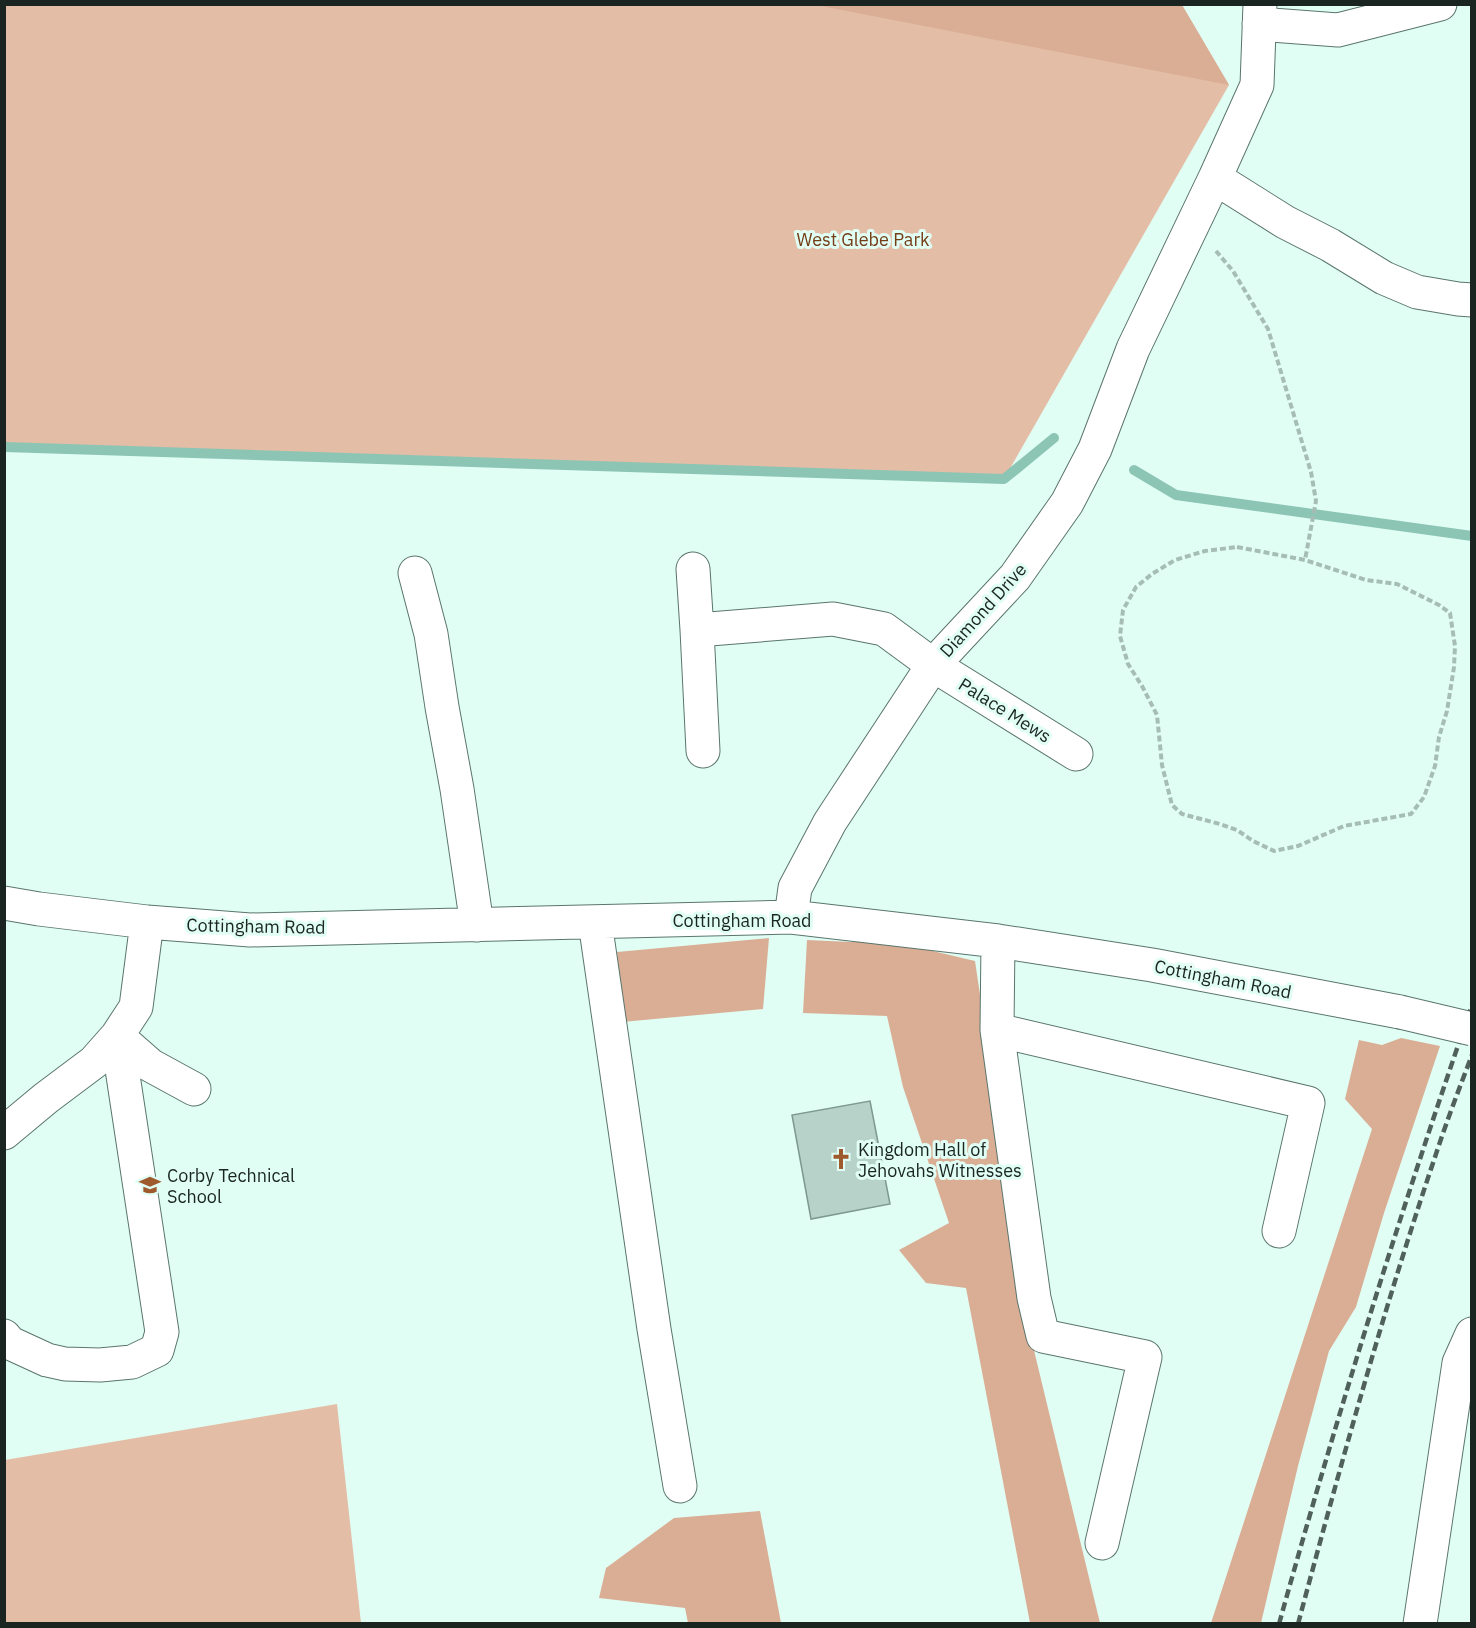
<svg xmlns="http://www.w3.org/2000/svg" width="1476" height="1628" font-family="'IBM Plex Sans',sans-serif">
<rect width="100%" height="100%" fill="#e1fef5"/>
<!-- green -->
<path fill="#e3bda6" d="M5 5H1182L1229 85 1004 479 5 447Z
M337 1404 361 1623H5V1460Z"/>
<!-- forest -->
<path fill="#daae94" d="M816 5H1182L1229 85Z
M769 938 763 1009 622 1022 617 952Z
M807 940 852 942H895L975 961 1031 1338 1100 1623H1030L966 1288 926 1283 899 1250 949 1223 903 1087 887 1016 803 1013Z
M1401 1038 1440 1046 1384 1213 1356 1307 1329 1351 1298 1466 1261 1623H1211L1372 1129 1345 1099 1359 1040 1382 1045Z
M760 1511 781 1623H688L685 1608 599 1598 606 1568 674 1518Z"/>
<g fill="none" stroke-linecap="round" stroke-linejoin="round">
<!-- stream -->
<path stroke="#8dc5b5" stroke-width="10" d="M4 447 1004 479 1054 438
M1134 470 1176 495 1472 536"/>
</g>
<!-- building -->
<path fill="#b6d2c9" stroke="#7d9990" stroke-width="1.5" d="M870 1101 890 1204 811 1219 792 1115Z"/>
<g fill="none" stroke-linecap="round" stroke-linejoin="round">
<defs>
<path id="minor" d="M1259 24 1338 30 1440 4
M1215 178 1285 222 1330 245 1384 278 1417 292 1458 299 1472 300
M693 569 697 630
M415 573 431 634 442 707 457 789 477 925
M703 751 697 630 833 619 884 629 933 665 1076 754
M4 903 39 909 147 922 250 930 791 917 998 941 1152 965 1400 1012
M791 917 795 888 830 822 933 665 1015 577 1067 503 1095 449 1133 349 1215 178 1257 85 1260 4
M595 922 654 1329 680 1486
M998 941 997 1030 1034 1298 1043 1336 1145 1357 1102 1543
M997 1030 1308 1103 1279 1231
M117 1036 150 1065 194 1089
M4 1133 46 1098 94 1062 117 1036 136 1007 147 922
M4 1336 10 1343 47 1360 65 1364 100 1365 132 1362 157 1350 162 1332 117 1036
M1420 1624 1459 1363 1472 1334"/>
</defs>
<!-- minor casing -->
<use href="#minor" stroke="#5a756d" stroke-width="35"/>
<!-- path -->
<path stroke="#a5bdb5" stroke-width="4" stroke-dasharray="6 3" stroke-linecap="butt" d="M1216 251 1233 271 1268 329 1311 472 1316 501 1305 560
M1237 547 1305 560 1366 580 1397 584 1439 605 1450 613 1455 646 1454 667 1447 711 1439 737 1435 766 1424 797 1411 814 1344 826 1298 846 1274 851 1253 841 1237 830 1220 824 1182 814 1172 805 1162 765 1157 715 1142 686 1128 664 1120 636 1123 610 1136 587 1152 574 1175 560 1205 551Z"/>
<!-- minor -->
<use href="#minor" stroke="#fff" stroke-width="33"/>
<!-- rail -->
<path stroke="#50605b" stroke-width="4.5" stroke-dasharray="9 4.5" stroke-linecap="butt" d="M1279 1624C1337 1415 1401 1210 1472 1005
M1298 1624C1340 1467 1383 1311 1435 1157 1446 1123 1459 1089 1472 1055"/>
<defs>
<path id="minor-bridge" d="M1400 1012 1472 1029"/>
</defs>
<!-- minor-bridge casing -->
<use href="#minor-bridge" stroke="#5a756d" stroke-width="35" stroke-linecap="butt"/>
<!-- minor-bridge -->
<use href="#minor-bridge" stroke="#fff" stroke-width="33"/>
</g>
<!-- icons -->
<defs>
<symbol id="church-bare" viewBox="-9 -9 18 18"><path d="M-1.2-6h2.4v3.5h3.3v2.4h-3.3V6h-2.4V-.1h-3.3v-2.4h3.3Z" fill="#9e592c" stroke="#e1fef5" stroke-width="2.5" paint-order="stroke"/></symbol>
<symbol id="school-bare" viewBox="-9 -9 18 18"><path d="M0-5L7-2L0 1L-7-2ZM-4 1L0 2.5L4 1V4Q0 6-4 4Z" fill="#9e592c" stroke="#e1fef5" stroke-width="2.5" paint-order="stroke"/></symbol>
</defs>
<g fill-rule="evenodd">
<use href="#church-bare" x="826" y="1144" width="30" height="30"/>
<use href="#school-bare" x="135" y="1170" width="30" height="30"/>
</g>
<g text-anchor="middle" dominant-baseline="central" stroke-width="6" stroke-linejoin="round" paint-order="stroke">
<!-- park labels -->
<g font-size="18" fill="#743d16" stroke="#e1fef5">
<text x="863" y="239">West Glebe Park</text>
</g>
<!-- street labels -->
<g font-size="18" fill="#1a2522" stroke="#e1fef5">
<text transform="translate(983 610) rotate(-48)">Diamond Drive</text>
<text transform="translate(1005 710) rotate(32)">Palace Mews</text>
<text x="742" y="920">Cottingham Road</text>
<text transform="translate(256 926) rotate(1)">Cottingham Road</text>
<text transform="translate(1223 979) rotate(11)">Cottingham Road</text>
</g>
<!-- poi labels -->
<g font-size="18" fill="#1a2522" stroke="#e1fef5" text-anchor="start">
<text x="858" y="1149">Kingdom Hall of<tspan x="858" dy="21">Jehovahs Witnesses</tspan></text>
<text x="167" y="1175">Corby Technical<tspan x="167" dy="21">School</tspan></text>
</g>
</g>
<!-- border -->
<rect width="1476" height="1628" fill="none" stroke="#1a2522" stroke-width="12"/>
</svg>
